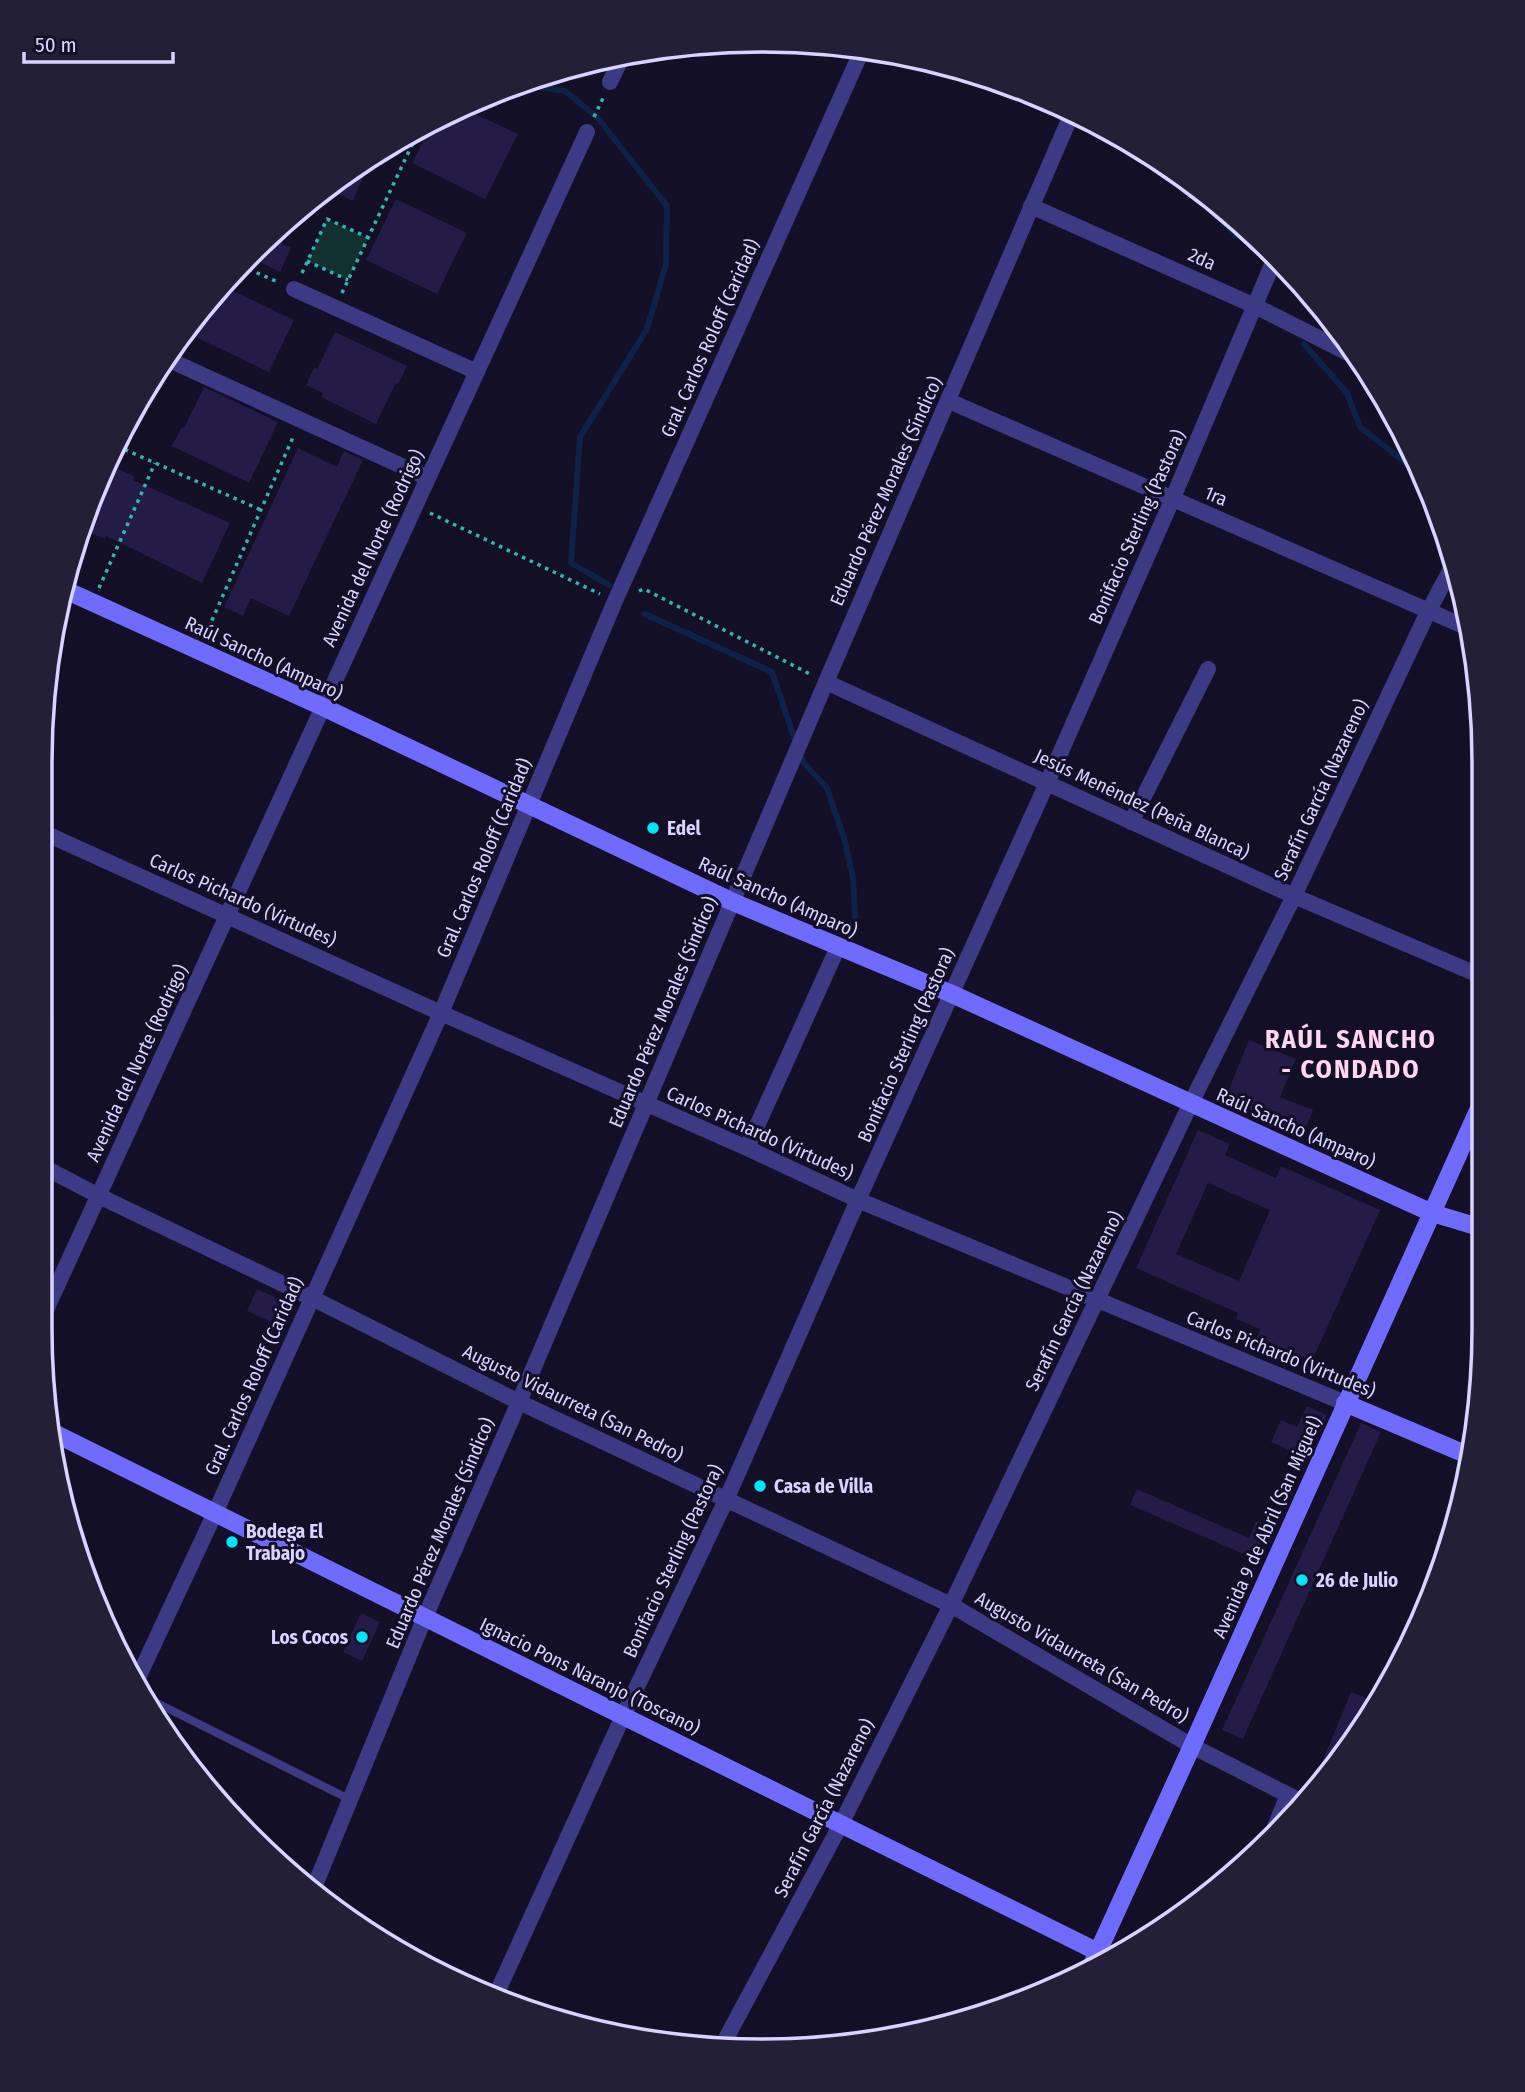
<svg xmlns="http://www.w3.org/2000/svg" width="1525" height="2092" font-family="'Fira Sans Condensed',sans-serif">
<rect width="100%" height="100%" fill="#130f26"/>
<!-- green -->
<path fill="#12302f" d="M327 219 368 238 348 280 307 261Z"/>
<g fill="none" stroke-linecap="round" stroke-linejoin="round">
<!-- stream -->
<path stroke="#0c2248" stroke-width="6" d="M524 84 565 91 597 117 667 206 666 264 647 329 580 437 571 563 609 585
M1188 183 1236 236
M1304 344 1347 393 1360 427 1424 477
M645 614 772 672 796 743
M800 753 803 762 827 788 844 838 853 878 856 931"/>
</g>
<!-- building -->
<path fill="#241b47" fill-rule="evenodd" d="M462 108 518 134 485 199 412 163 434 120Z
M371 159 353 201 326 188Z
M396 199 467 233 437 294 366 260Z
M271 238 291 248 280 272 250 257Z
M221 285 294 320 269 372 185 332Z
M335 332 407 366 398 384 396 383 376 424 321 397 323 393 306 385 314 368 317 369Z
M204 387 278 422 249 483 172 446 182 427 184 428Z
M298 448 337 467 344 451 363 460 289 616 251 598 243 616 224 607Z
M107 464 134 476 133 480 230 523 202 583 106 536 105 539 81 529 95 486Z
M1249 1040 1296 1059 1280 1097 1313 1110 1304 1132 1225 1099Z
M1198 1130 1230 1144 1225 1155 1276 1178 1281 1166 1380 1210 1312 1361 1257 1337 1260 1329 1236 1319 1238 1313 1136 1268ZM1208 1183 1270 1210 1239 1281 1176 1254Z
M257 1289 290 1304 280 1326 247 1311Z
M1307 1406 1327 1415 1308 1458 1271 1442 1281 1420 1297 1427Z
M1361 1423 1381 1432 1243 1739 1222 1730Z
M1137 1489 1249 1538 1256 1521 1274 1529 1260 1561 1130 1505Z
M361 1613 380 1622 362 1661 343 1652Z
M1351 1692 1375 1702 1324 1779 1317 1775Z"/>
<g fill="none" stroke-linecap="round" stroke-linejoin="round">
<!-- path -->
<path stroke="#2fb8b0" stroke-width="3.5" stroke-dasharray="3.5 5" stroke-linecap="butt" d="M594 117 604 96
M403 140 412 144
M307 261 348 280
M241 266 278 282
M302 273 327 219 367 237
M342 293 419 130
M117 446 261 510
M430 513 600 594
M99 588 155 463
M639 591 644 589 810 674
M205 636 294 435"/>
<!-- lane -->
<path stroke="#3d3a85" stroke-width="8" d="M143 1696 351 1800"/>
<!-- street -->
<path stroke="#3d3a85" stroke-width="16" d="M610 82 622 57
M1031 206 1255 306 1354 356
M294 289 477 372
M165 358 428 478
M949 401 1468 628
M826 682 1294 896 1481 976
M1131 822 1208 669
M40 831 441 1013 747 1148 858 1200 1345 1403
M747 1148 838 947
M40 1165 99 1196 312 1298 519 1402 951 1605 1192 1746 1306 1804
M40 1323 587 132
M136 1682 215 1513 441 1013 615 601 863 48
M1270 1839 1288 1795
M313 1890 425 1617 519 1402 826 682 1072 113
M495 1997 623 1716 726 1500 858 1200 1047 783 1172 500 1275 258
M722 2046 841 1824 951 1605 1191 1103 1294 896 1429 610 1452 567"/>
<!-- secondary -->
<path stroke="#6f6bff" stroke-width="18" d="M63 589 323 707 733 902 952 994 1432 1213 1482 1228
M1345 1403 1470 1456
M54 1433 1108 1957
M1091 1967 1192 1746 1481 1104"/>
</g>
<!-- markers -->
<g fill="#00e5ff" stroke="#130f26" stroke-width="2.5">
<circle cx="653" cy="828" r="7"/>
<circle cx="760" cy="1486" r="7"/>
<circle cx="232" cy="1542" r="7"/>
<circle cx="1302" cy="1580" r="7"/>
<circle cx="362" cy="1637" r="7"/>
</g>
<g text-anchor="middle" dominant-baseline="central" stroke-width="6" stroke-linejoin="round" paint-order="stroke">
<!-- street labels -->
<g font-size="19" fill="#d9d4ff" stroke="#130f26">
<text transform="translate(1202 259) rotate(24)">2da</text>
<text transform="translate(710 338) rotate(-66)">Gral. Carlos Roloff (Caridad)</text>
<text transform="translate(886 491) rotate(-66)">Eduardo Pérez Morales (Síndico)</text>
<text transform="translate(1216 496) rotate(23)">1ra</text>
<text transform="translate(1137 527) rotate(-66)">Bonifacio Sterling (Pastora)</text>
<text transform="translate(373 548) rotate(-65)">Avenida del Norte (Rodrigo)</text>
<text transform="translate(264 658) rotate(25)">Raúl Sancho (Amparo)</text>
<text transform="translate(1321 790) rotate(-65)">Serafín García (Nazareno)</text>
<text transform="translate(1142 804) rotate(25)">Jesús Menéndez (Peña Blanca)</text>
<text transform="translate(484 858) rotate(-67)">Gral. Carlos Roloff (Caridad)</text>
<text transform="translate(778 897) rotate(24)">Raúl Sancho (Amparo)</text>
<text transform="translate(243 900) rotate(24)">Carlos Pichardo (Virtudes)</text>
<text transform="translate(663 1012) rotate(-67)">Eduardo Pérez Morales (Síndico)</text>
<text transform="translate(906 1045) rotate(-66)">Bonifacio Sterling (Pastora)</text>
<text transform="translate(137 1063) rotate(-65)">Avenida del Norte (Rodrigo)</text>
<text transform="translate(1296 1128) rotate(24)">Raúl Sancho (Amparo)</text>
<text transform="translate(760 1133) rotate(24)">Carlos Pichardo (Virtudes)</text>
<text transform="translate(1074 1301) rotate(-64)">Serafín García (Nazareno)</text>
<text transform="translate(1281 1354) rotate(22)">Carlos Pichardo (Virtudes)</text>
<text transform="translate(254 1376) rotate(-66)">Gral. Carlos Roloff (Caridad)</text>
<text transform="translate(573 1403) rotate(26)">Augusto Vidaurreta (San Pedro)</text>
<text transform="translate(1267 1527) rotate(-66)">Avenida 9 de Abril (San Miguel)</text>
<text transform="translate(440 1533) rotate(-67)">Eduardo Pérez Morales (Síndico)</text>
<text transform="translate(673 1561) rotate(-65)">Bonifacio Sterling (Pastora)</text>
<text transform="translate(1082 1657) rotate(30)">Augusto Vidaurreta (San Pedro)</text>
<text transform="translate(590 1676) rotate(26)">Ignacio Pons Naranjo (Toscano)</text>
<text transform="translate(824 1808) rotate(-63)">Serafín García (Nazareno)</text>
</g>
<!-- poi labels -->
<g font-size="19" font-weight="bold" fill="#d9d4ff" stroke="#130f26" text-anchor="start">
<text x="667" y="828">Edel</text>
<text x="774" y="1486">Casa de Villa</text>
<text x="246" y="1531">Bodega El<tspan x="246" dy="22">Trabajo</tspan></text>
<text x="1316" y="1580">26 de Julio</text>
<text x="348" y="1637" text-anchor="end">Los Cocos</text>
</g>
<!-- district labels -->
<g font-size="26" font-weight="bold" letter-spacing="2" fill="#ffd6f0" stroke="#130f26">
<text x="1351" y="1039">RAÚL SANCHO<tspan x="1351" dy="30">- CONDADO</tspan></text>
</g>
</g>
<!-- crop -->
<path d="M0 0H1525V2092H0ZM762 52H762A710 710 0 0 1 1472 762V1329A710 710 0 0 1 762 2039H762A710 710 0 0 1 52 1329V762A710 710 0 0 1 762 52Z" fill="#231f37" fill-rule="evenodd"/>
<path fill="none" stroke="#d9d4ff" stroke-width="3.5" d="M762 52H762A710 710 0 0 1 1472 762V1329A710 710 0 0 1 762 2039H762A710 710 0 0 1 52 1329V762A710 710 0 0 1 762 52Z"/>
<!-- scale -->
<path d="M24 52v10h149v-10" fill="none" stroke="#d9d4ff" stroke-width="3.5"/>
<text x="35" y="52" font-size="21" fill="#d9d4ff" stroke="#130f26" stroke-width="5" paint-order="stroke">50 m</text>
</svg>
